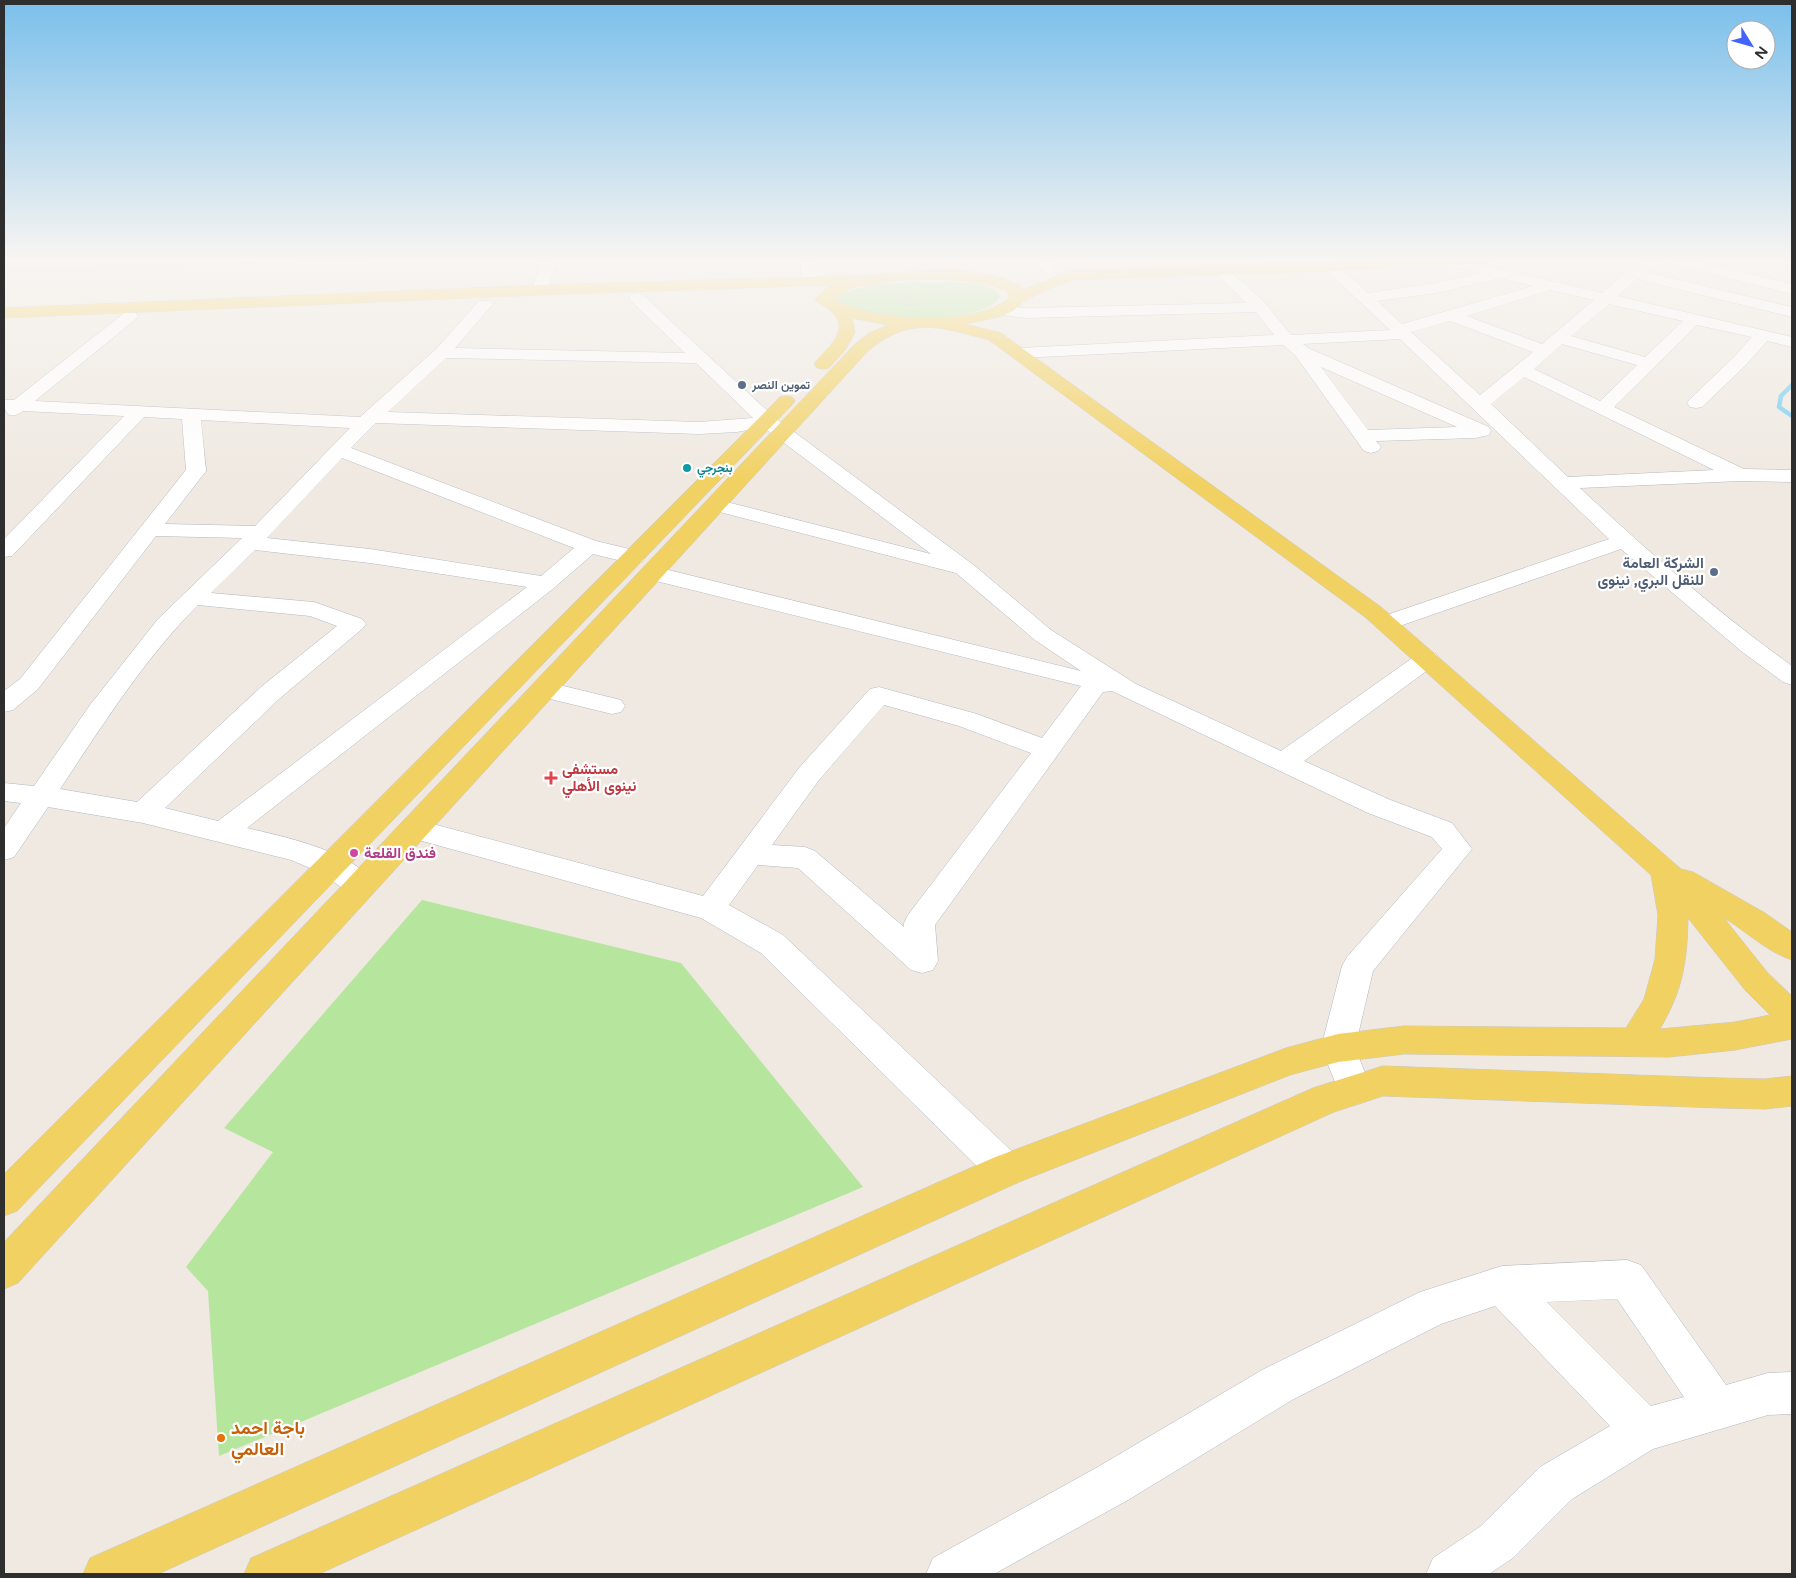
<svg xmlns="http://www.w3.org/2000/svg" width="1796" height="1578" font-family="'Varela Round',Vazirmatn,sans-serif">
<rect width="100%" height="100%" fill="#efe9e1"/>
<!-- green -->
<path fill="#b6e59e" d="M951 282C967 283 989 282 1000 295 992 324 887 320 864 312 854 309 844 304 835 300L836 297C871 279 913 283 951 282Z
M422 900 681 963 863 1187 219 1456 208 1291 186 1267 273 1152 224 1128Z"/>
<g fill="none" stroke-linecap="round" stroke-linejoin="round">
<!-- stream -->
<path stroke="#75cff0" stroke-width="4.5" d="M1792 385 1781 396 1779 407 1792 416"/>
<defs>
<path id="minor" d="M544 259H558L547 290 544 293H534L531 290Z
M800 259H814L818 281 815 284H805L802 281Z
M1035 259H1049L1056 270 1054 273H1044Z
M1441 259H1456L1602 293 1642 259H1658L1645 272 1792 307V317L1637 279 1617 296 1792 337V347L1767 341 1746 365 1702 407 1696 408 1690 407 1687 403 1690 399 1734 357 1752 337 1697 325 1614 407 1744 469 1792 470V482L1740 481 1580 488C1647 551 1717 612 1792 666V685L1783 682 1741 651 1621 549 1394 628 1386 630 1378 628 1374 623 1378 618 1609 539 1400 339 1303 344 1308 348 1489 427 1491 431 1489 435 1475 438 1376 441 1381 447 1378 451 1371 453 1364 451 1295 355 1283 345 1020 358 1014 357 1012 353 1014 349 1020 348 1274 335 1256 312 1026 318 996 314 994 311 996 308 1002 306 1026 308 1246 303 1215 271 1217 268H1227L1266 304 1291 335 1390 330 1326 270 1324 267 1326 264H1336L1368 293 1436 283 1481 273 1442 264 1440 261ZM1500 278 1533 286 1402 324 1377 301 1436 293ZM1550 290 1594 300 1542 344 1467 316ZM1609 304 1683 321 1645 357 1571 336ZM1450 321 1533 352 1480 395 1411 332ZM1562 344 1637 365 1600 401 1534 369ZM1321 367 1457 427 1368 430ZM1524 377 1714 470 1568 477 1491 404Z
M1662 259H1686L1792 284V294L1664 262Z
M637 293 643 295 774 417 975 566 1051 630 1136 684 1281 751 1418 654 1427 652 1436 654 1439 659 1436 664 1304 761 1388 799 1452 823 1472 849 1373 971 1355 1048 1372 1090 1367 1101 1355 1105 1343 1101 1321 1048 1342 966 1347 957 1442 849 1432 837 1368 813 1112 691 1103 692 935 925 938 961 933 970 922 973 911 970 798 868 758 865 729 905 783 935 1019 1158 1024 1170 1019 1182 1006 1187 993 1182 761 953 701 918 404 836 400 829 404 822 414 819 703 896 799 768 870 689 879 687 977 714 1042 738 1081 686 644 578 641 573 644 568 652 566 1081 671 1035 640 956 573 708 509 705 505 708 501 715 499 931 554 763 427 737 432 699 434 376 423 351 448 596 541 642 552 645 557 642 562 634 564 593 554 554 588 247 828C284 837 356 851 376 886L372 894 361 897 350 894 322 873 291 860 143 823 48 807 14 857 4 860V828L21 803 4 801V783L34 786 90 705 158 619 242 538 156 536 38 689 13 710 4 712V691L20 679 186 470 182 419 144 417 12 556 4 557V539L124 416 23 411C9 421 4 413 4 400H14L124 313H136L138 316 136 319 35 401 360 417 436 349 479 301H491L493 304 455 348 685 353 631 301 629 298 631 295ZM446 358 696 363 753 418 699 422 388 412ZM201 420 350 428 255 526 165 524 206 471ZM342 458 574 548 541 576 370 549 267 538ZM255 550 370 563 527 587 218 821 165 808 279 699 362 629 366 624 362 619 314 602 211 593ZM198 605 310 616 337 626 261 687 137 802 60 789C102 726 144 659 198 605ZM884 705 959 726 1031 753 908 915 904 923V927L815 851 805 847 772 845 819 780Z
M543 681 621 700 625 706 621 712 612 714 534 695 530 689 534 683Z
M1627 1260 1641 1265 1726 1385 1768 1373 1792 1372V1414L1768 1415 1653 1449 1572 1499 1513 1558 1489 1574H1426L1433 1558 1481 1526 1540 1467 1610 1426 1495 1306 1441 1324 1292 1400 1128 1500 994 1574H926L933 1558 1096 1468 1262 1370 1420 1292 1502 1266ZM1617 1299 1684 1397 1651 1406 1547 1302Z"/>
<path id="major" d="M1404 259H1492L1490 262 1485 263 1331 271 1073 280 1046 290 1023 302 1013 311 999 317 965 324 1001 333 1381 607 1681 869 1693 872 1765 913 1792 932V960C1767 952 1746 931 1724 918L1767 972 1792 996V1039L1735 1050 1669 1057 1404 1054 1338 1062 1290 1075 1019 1182 158 1574H83L90 1558 993 1158 1286 1048 1338 1034 1404 1026 1626 1028 1644 999 1655 959 1658 915 1651 875 1365 617 989 340C939 327 909 315 866 353L18 1283 4 1289V1242L854 345 869 333 888 325 852 318 855 332 846 349 829 368 823 369 817 368 814 364C825 349 853 331 831 311 826 306 819 305 815 299L828 287 834 285 539 295 4 318V308L539 285 867 275 924 271 956 270 993 275 1019 285 1022 290 1071 271ZM905 280C940 279 974 278 1007 291L1009 298C975 328 871 321 833 299L854 287ZM1688 918 1745 990 1770 1015 1735 1022 1660 1029C1683 989 1687 963 1688 918Z
M786 396 792 397 795 401 792 405 17 1211 4 1216V1174L780 397Z
M1383 1066 1721 1078 1765 1079 1792 1076V1106L1765 1109 1721 1108 1383 1096 1334 1112 319 1574H244L251 1558 1313 1088Z"/>
</defs>
<!-- minor casing -->
<use href="#minor" stroke="#b4b7c1" stroke-width="1"/>
<!-- major casing -->
<use href="#major" stroke="#c9c9c9" stroke-width="1"/>
<!-- path -->
<path stroke="#c9c9c9" stroke-width="2" stroke-dasharray="2.5 1" stroke-linecap="butt" d="M4 272 374 259
M909 297 922 301 910 306 899 302 900 299Z"/>
<!-- minor -->
<use href="#minor" fill="#fff" fill-rule="evenodd"/>
<!-- major -->
<use href="#major" fill="#f2d163" fill-rule="evenodd"/>
</g>
<!-- sky -->
<linearGradient id="sky" x2="0" y2="1"><stop stop-color="#7abfeb"/><stop offset="0.54" stop-color="#f8f5f2"/><stop offset="1" stop-color="#f8f5f2" stop-opacity="0"/></linearGradient>
<rect width="1796" height="480" fill="url(#sky)"/>
<!-- markers -->
<g fill="#5c6f8a" stroke="#fff" stroke-width="2">
<circle cx="742" cy="385" r="5"/>
<circle cx="1714" cy="572" r="5"/>
</g>
<circle fill="#0f9aa8" stroke="#fff" stroke-width="2" cx="687" cy="468" r="5"/>
<path fill="#e0444e" stroke="#fff" stroke-width="2" d="M548.5 770.5h5v5h5v5h-5v5h-5v-5h-5v-5h5z"/>
<circle fill="#d1479c" stroke="#fff" stroke-width="2" cx="354" cy="853" r="5"/>
<circle fill="#e8710a" stroke="#fff" stroke-width="2" cx="221" cy="1438" r="5"/>
<g text-anchor="middle" dominant-baseline="central" stroke-width="4.5" stroke-linejoin="round" paint-order="stroke">
<!-- far-service labels -->
<g font-size="12" font-weight="bold" fill="#4e5e75" stroke="#fff" text-anchor="start">
<text x="752" y="385">تموين النصر</text>
</g>
<!-- far-culture labels -->
<g font-size="12" font-weight="bold" fill="#0d838f" stroke="#fff" text-anchor="start">
<text x="697" y="468">بنجرجي</text>
</g>
<!-- service labels -->
<g font-size="15" font-weight="bold" fill="#4e5e75" stroke="#fff" text-anchor="end">
<text x="1704" y="563">الشركة العامة<tspan x="1704" dy="17">للنقل البري, نينوى</tspan></text>
</g>
<!-- health labels -->
<g font-size="15" font-weight="bold" fill="#be3a42" stroke="#fff" text-anchor="start">
<text x="562" y="769">مستشفى<tspan x="562" dy="17">نينوى الأهلي</tspan></text>
</g>
<!-- hotel labels -->
<g font-size="15" font-weight="bold" fill="#b23c85" stroke="#fff" text-anchor="start">
<text x="364" y="853">فندق القلعة</text>
</g>
<!-- near-food labels -->
<g font-size="18" font-weight="bold" fill="#c56008" stroke="#fff" text-anchor="start">
<text x="231" y="1428">باجة احمد<tspan x="231" dy="21">العالمي</tspan></text>
</g>
</g>
<!-- border -->
<rect width="1796" height="1578" fill="none" stroke="#2e2e2e" stroke-width="10"/>
<!-- north arrow -->
<g transform="translate(1751 45) rotate(127)"><circle r="24" fill="#ffffff" stroke="#ababab"/>
<path d="M0-4L9 19L0 12L-9 19Z" fill="#4264fb"/>
<text y="-8" font-size="14" font-weight="bold" text-anchor="middle" fill="#2e2e2e">N</text>
</g>
</svg>
